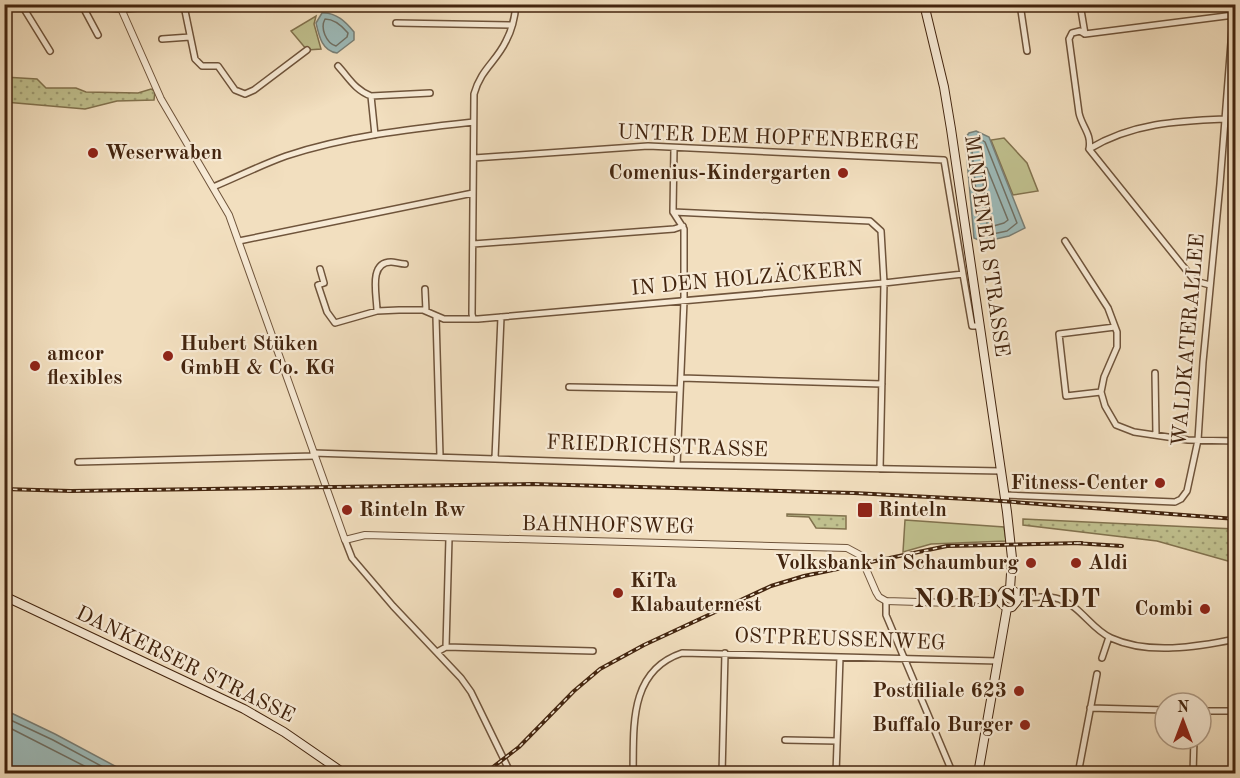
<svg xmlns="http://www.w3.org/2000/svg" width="1240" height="778" font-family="'Old Standard TT',serif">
<defs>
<pattern id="grass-dots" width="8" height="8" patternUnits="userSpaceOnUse" patternTransform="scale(1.5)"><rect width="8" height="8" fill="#c0c08e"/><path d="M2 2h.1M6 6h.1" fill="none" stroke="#9e9c72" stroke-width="1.8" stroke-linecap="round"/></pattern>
</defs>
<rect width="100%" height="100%" fill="#f2dfbf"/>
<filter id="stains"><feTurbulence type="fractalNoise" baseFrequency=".00333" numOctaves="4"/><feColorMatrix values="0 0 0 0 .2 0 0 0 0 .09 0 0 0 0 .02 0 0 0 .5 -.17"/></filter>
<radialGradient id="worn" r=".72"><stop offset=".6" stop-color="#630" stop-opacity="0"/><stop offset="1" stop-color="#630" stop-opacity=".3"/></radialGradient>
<!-- grass -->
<path fill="url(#grass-dots)" stroke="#82724e" stroke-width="1.5" d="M4 77 37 79 46 88H76L86 92 138 93 151 89 155 91 154 100 117 101 85 109 5 102Z
M787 514 846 516V529L816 528 809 517 787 516Z
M1023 519 1235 529V563L1157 541 1023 525Z"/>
<!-- park -->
<path fill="#c0c08e" stroke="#82724e" stroke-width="1.5" d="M316 16 314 24 321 49 307 50 291 31Z
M1004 138 1027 163 1038 191 1013 195 991 140Z
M905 520 1004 527 1006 541 931 544 903 552Z"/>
<!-- water -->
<path fill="#9dbbba" stroke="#797f76" stroke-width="1.5" d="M322 13C336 12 346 22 354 32V40L337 53C322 51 319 36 316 23Z
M976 131 989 137 1025 228 1009 236 983 242 974 238 965 138 969 133Z
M5 710 55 734 128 773H22L23 767H20L14 772 5 769Z"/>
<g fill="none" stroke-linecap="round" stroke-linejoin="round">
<!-- shore -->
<path stroke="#707064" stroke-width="1.5" d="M325 19C334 19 343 27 348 33L347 37 336 46C326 43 320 28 325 19Z
M973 138H979L985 142 1017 223 1007 231 983 236 980 233 971 141Z
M984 167 987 168 1008 220 1004 223 990 227 987 224 982 170Z
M4 717 53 740 116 774
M4 725 100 774"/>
<defs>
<path id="minor" d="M21 4 50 51
M42 4 122 9 200 4
M1020 4 1027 51
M1080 4 1085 34
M718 5 726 6 744 4
M184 6 195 59 202 66H218L235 90 245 94 254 90 307 50
M83 7 98 35
M4 12 17 4
M396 23 512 25
M162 39 190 37
M338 66C349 78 355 90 371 96L375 135
M371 96 430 93
M674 148 673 212 684 229V301L677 465
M1089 149C1132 123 1177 121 1225 119
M474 158 648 146 944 160 963 274
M213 187C237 177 261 165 286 156 346 136 410 129 473 122
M673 212 870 221 881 231 884 283 880 469
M239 241 473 193
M1065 241 1108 308 1117 332V347L1104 377 1101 392 1105 406 1116 425 1134 432 1188 440 1236 441
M473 244 674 229 683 226
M320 269 324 283 318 285 327 312 335 323 377 311 399 310H423L444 319H478L884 283 963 274 972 326H979
M1210 285 1195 281 1089 149C1092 134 1082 127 1079 113L1069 39 1072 33 1080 31 1085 34 1234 15
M425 289 426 311
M377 311C377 296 368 262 391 262 395 262 400 264 405 264
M436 317 440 456
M473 318 472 314 474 94C481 69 496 62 506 41 512 30 515 17 516 4
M1155 373 1156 435
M681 378 882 384
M569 387 680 389
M1101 392 1066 396 1059 334 1115 327
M313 453 677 465 1001 471
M495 458 501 317
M78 462 315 456
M1005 495 1175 502 1181 499 1187 491 1198 440 1203 362 1220 184 1234 4
M345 540 352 558 393 606 461 678 471 692 511 774
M1018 598C1031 598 1047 595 1059 599 1081 606 1091 629 1111 638 1148 655 1197 647 1236 639
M886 601V615L953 774
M446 647 449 538
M437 652 446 647 593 651
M1102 658 1109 637
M1090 708 1165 710
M1201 711H1236
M785 740 837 741
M1194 772 1212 774
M633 774C634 728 628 671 682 653L998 661
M722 774 725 653
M836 774 840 657
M1078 774 1097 674
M1193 774 1194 739"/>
<path id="tertiary" d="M119 4 161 99 229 215 345 540 365 535 847 548 860 555 876 592 879 597 886 601 951 603 999 598"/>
<path id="secondary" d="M924 4 944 87 951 129 1007 512 1012 558 1010 589
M4 596 244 709 284 732 345 774
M1007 608 1012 607 1017 601 1015 592 1010 589
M1007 608 1001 603 999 598 1004 591 1010 589
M978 774 1007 608"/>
</defs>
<!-- minor casing -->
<use href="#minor" stroke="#6f543b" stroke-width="8"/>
<!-- tertiary casing -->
<use href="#tertiary" stroke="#6f543b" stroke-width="8"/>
<!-- secondary casing -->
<use href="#secondary" stroke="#43250f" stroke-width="10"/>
<!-- minor -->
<use href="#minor" stroke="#f7ead5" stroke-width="5"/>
<!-- tertiary -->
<use href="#tertiary" stroke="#f7ead5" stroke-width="6"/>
<!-- secondary -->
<use href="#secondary" stroke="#f7ead5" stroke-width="8"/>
<defs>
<path id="rail" d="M4 489 71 491 533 484 854 493 987 500 1236 519
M1074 543 1122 546
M484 774 519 747 574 691 600 669 644 645 771 586 804 576 947 546 1082 543"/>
</defs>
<!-- rail casing -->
<use href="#rail" stroke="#43250f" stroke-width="4"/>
<!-- rail -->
<use href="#rail" stroke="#f7ead5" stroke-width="1.5" stroke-dasharray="4.5" stroke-linecap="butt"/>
</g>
<!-- markers -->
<g fill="#8f2418" stroke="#f7ead5" stroke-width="2">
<circle cx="93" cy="153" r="6"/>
<circle cx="843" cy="173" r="6"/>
<circle cx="168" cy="356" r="6"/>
<circle cx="35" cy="366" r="6"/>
<circle cx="1160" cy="483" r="6"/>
<circle cx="347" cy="510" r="6"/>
<rect x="857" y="502" width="16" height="16" rx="3"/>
<circle cx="1031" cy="563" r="6"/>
<circle cx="1076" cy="563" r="6"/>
<circle cx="618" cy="593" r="6"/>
<circle cx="1205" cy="609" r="6"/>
<circle cx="1019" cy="691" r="6"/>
<circle cx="1025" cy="725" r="6"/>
</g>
<g text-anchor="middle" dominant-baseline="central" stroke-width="4.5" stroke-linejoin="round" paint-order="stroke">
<!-- street labels -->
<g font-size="21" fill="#43250f" stroke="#f7ead5">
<text transform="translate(768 138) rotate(2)">UNTER DEM HOPFENBERGE</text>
<text transform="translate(986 246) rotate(82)">MINDENER STRASSE</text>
<text transform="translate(747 279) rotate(-5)">IN DEN HOLZÄCKERN</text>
<text transform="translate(1189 340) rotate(-85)">WALDKATERALLEE</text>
<text transform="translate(657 447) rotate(2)">FRIEDRICHSTRASSE</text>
<text transform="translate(608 526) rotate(1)">BAHNHOFSWEG</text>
<text transform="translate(840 640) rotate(2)">OSTPREUSSENWEG</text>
<text transform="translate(185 665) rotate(26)">DANKERSER STRASSE</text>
</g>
<!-- poi labels -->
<g font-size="21" font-weight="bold" fill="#43250f" stroke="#f7ead5" text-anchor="start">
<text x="105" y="153">Weserwaben</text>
<text x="831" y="173" text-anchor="end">Comenius-Kindergarten</text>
<text x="180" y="344">Hubert Stüken<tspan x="180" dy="24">GmbH &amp; Co. KG</tspan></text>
<text x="47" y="354">amcor<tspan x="47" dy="24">flexibles</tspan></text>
<text x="1148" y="483" text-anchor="end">Fitness-Center</text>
<text x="359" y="510">Rinteln Rw</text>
<text x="878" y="510">Rinteln</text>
<text x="1019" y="563" text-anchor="end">Volksbank in Schaumburg</text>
<text x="1088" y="563">Aldi</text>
<text x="630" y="581">KiTa<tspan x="630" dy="24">Klabauternest</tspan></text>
<text x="1193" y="609" text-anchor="end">Combi</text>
<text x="1007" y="691" text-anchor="end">Postfiliale 623</text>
<text x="1013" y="725" text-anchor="end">Buffalo Burger</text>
</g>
<!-- district labels -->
<g font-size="27" font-weight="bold" letter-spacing="1.5" fill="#43250f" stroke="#f7ead5">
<text x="1008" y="599">NORDSTADT</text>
</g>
</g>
<!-- margin -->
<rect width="1240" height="778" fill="none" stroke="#f2dfbf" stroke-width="24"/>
<rect x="6" y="6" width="1228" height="766" fill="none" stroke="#43250f" stroke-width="3"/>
<rect x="12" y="12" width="1216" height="754" fill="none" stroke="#43250f" stroke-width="1.5"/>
<!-- north arrow -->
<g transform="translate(1183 721)"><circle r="28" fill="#f7ead5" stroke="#af9b86" stroke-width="1.5"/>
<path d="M0-4.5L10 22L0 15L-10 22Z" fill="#8f2418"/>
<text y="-9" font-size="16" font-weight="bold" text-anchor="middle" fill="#43250f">N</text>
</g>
<rect width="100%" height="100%" filter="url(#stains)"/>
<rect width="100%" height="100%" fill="url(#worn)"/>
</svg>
